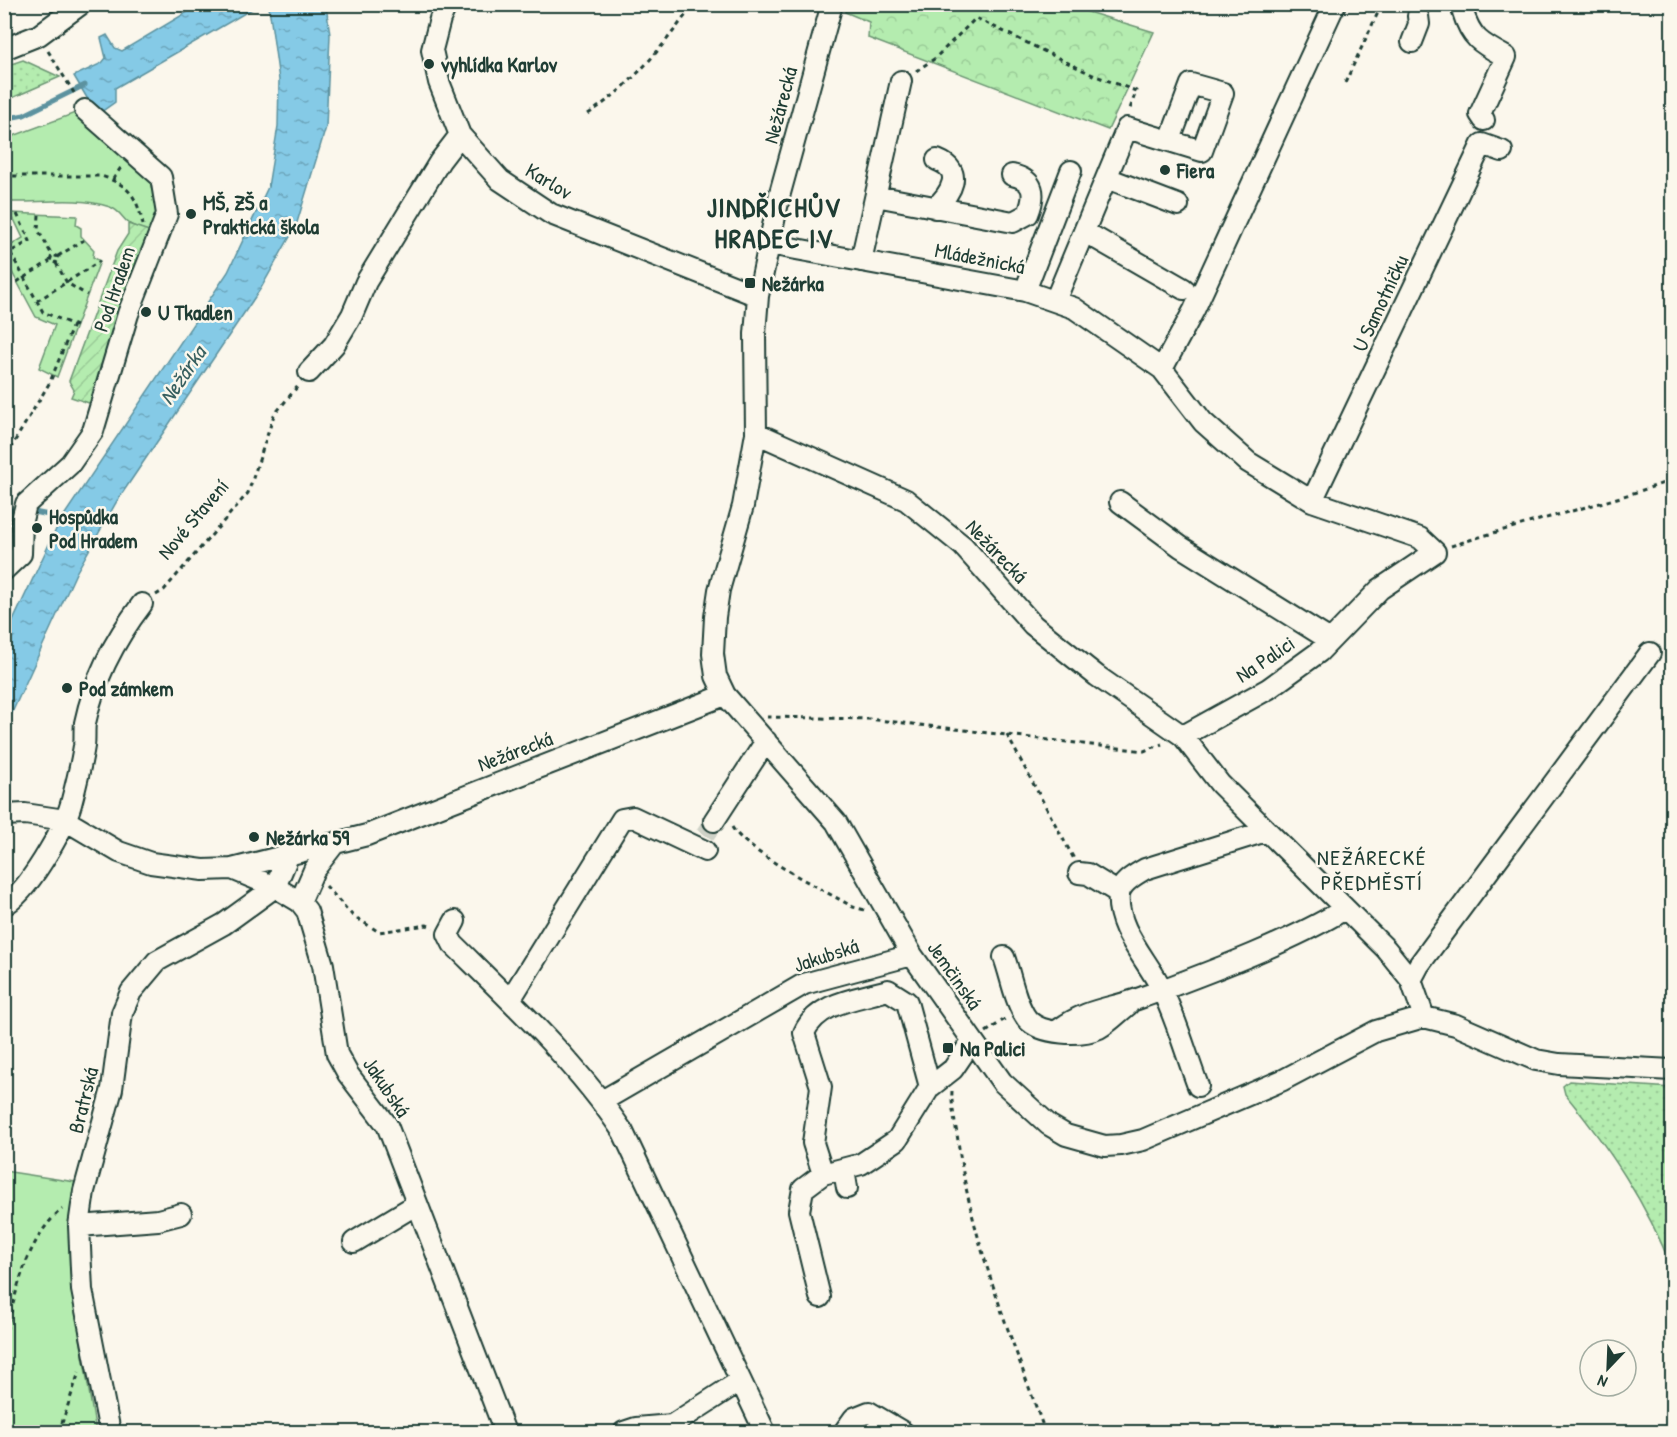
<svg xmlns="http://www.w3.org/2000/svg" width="1677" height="1437" font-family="'Patrick Hand',sans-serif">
<defs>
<pattern id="grass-dots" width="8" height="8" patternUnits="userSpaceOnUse" patternTransform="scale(1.5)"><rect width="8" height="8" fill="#b4ecaf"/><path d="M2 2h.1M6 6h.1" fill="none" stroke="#9acb97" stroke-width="1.8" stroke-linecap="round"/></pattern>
<pattern id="forest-crowns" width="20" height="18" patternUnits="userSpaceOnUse" patternTransform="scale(1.5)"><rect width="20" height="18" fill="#b4ecaf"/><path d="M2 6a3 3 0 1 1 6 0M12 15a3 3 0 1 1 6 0" fill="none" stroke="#9acb97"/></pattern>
<pattern id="garden-furrows" width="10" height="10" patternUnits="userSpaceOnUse" patternTransform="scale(1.5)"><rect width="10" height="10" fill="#b4ecaf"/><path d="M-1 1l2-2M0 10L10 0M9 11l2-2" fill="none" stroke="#9acb97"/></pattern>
<pattern id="water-ripples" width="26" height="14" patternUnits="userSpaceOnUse" patternTransform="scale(1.5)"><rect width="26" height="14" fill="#85cae6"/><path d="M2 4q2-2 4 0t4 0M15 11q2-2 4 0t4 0" fill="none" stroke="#6ca5bb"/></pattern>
</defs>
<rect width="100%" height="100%" fill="#fbf7ec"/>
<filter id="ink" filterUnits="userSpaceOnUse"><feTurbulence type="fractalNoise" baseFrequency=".0167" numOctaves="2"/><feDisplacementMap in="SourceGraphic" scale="12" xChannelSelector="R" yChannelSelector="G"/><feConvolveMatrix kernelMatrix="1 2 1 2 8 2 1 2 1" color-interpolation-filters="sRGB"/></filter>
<g filter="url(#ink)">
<!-- grass -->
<path fill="url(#grass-dots)" stroke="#6a9472" stroke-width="1.5" d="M23 60 60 77 5 101V66Z
M1569 1081 1672 1088V1269C1647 1203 1609 1148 1565 1094L1563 1086Z"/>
<!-- forest -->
<path fill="url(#forest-crowns)" stroke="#6a9472" stroke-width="1.5" d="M847 5H1065L1154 32 1108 130 868 38 869 22 845 12Z"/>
<!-- park -->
<path fill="#b4ecaf" stroke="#6a9472" stroke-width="1.5" d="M75 113 150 175 160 215 152 232C145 230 136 228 130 224 122 219 121 211 110 207 78 196 42 203 9 202L5 195V139Z
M11 213 77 216 76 225 81 228V236L94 250 93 257 100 261 57 377 39 368 55 325 36 317 5 259V249L23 238Z
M4 1171 75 1182 79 1332 96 1432H5Z"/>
<!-- garden -->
<path fill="url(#garden-furrows)" stroke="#6a9472" stroke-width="1.5" d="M128 224 152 232 95 405 71 397 74 390 69 381 117 251 128 234Z"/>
<!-- water -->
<path fill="url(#water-ripples)" stroke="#5c929f" stroke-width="1.5" d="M199 5H259L115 88V102L101 112 90 103 74 76 102 63 106 58 101 38 107 35 115 48 122 51Z
M264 5H326L330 35 326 127 296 226 261 288 117 501 76 573 5 728V638L59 523 228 272 268 187 278 126 279 80 269 7Z"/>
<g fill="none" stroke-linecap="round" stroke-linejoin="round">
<!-- stream -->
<path stroke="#5c929f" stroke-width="5" d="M4 119 24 115 85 85
M4 510H20
M30 511 67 519"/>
<!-- minor-tunnel -->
<path stroke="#cfd2c7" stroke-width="20" stroke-dasharray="20 10" stroke-linecap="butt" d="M705 835 714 821"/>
<defs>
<path id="minor" d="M447 4 440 19 432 50 439 82 460 135 500 180 551 214 758 296
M832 4 780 193 758 296 755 334 756 433 743 506 719 590 715 617 713 654 716 676 725 695 836 822 912 955 1002 1082 1049 1125 1066 1135 1105 1146 1121 1145 1143 1140 1283 1080 1376 1031 1424 1017 1456 1025 1536 1060 1559 1064 1672 1070
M1467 4 1463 12C1471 39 1482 44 1506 57L1480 114 1484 120
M1412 42 1419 24 1418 16
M4 49 39 35 81 4
M1107 178 1178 205
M876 196 1013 222 1028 214C1036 194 1035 180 1012 175
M935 208C951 193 965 171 937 160
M1085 232 1184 289
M769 244 1025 291 1074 308 1162 369 1203 422 1248 462 1312 501 1420 538 1435 552 1380 589 1319 652 1268 689 1183 736
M861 261 901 81
M1025 291 1071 171
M1055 301 1127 128 1202 151 1223 93 1191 84 1170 140
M1162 369 1194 310 1335 4
M309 372 334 345 352 315 366 282 440 161 460 135
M756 433 906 500 963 546 1033 625 1097 676 1183 736 1220 784 1386 949 1411 980 1424 1017
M1312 501 1482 144 1502 151
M1120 502 1181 547 1330 640
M4 570 21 554 22 520 26 504 70 464 93 431 128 314 167 214 161 177 85 110
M4 815 25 814 65 820 119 852 151 863 203 870 232 869 367 835 725 695
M714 821 766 741
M232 869 275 887 300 902 307 911 323 965 337 1054 348 1074 387 1125 505 1432
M1079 873 1088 874 1119 893
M300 902 314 870 335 843
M4 905C27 894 64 829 71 804 76 785 81 765 84 746 85 738 84 730 85 723 94 680 116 638 142 604
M455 921 448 934 453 944C513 1003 576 1062 623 1132L765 1432
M1004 957C1011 976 1015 1003 1027 1019 1041 1035 1081 1036 1099 1028 1109 1023 1119 1012 1128 1005
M1411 980 1419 965 1650 653
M510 1000 622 819 633 817 705 851
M1058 1030C1090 1007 1109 1010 1143 997 1207 973 1287 944 1345 909
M1198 1086C1186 1054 1177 1021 1162 990 1149 961 1115 929 1119 894 1121 882 1135 875 1145 869L1266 831
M602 1101 804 984 912 955
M844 1170 847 1188
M823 1174 813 1143 821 1087 804 1033C817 1002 858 999 888 990L907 1002 930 1087
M79 1226 158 1220 181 1214
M354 1242 417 1204
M820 1297 799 1211 803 1189 823 1174 861 1164 897 1140 930 1087 953 1069 972 1041
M110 1432 82 1290 79 1226 84 1191 112 1089 122 1013 131 992 157 961 224 924 275 887 289 854
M624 1432 636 1428 672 1425 740 1381
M844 1432 854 1418 869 1412 903 1432"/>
</defs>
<!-- minor casing -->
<use href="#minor" stroke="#1f3d34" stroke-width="24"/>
<!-- path -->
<path stroke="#1f3d34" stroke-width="3" stroke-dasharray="4.5 4.5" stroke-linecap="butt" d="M48 51 76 96
M916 71 934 59 976 18 1093 75 1136 91 1129 112
M1345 83 1382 4
M588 114C634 84 661 48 694 4
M4 176H101C130 185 137 197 143 225
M113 179 122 166
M17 214 30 241 10 252 43 312 76 326
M39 215 38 230 52 255 50 261 56 263 59 257 52 255
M58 256 84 240
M56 263 67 283 87 295
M17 282 50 261
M37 301 100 261
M10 449 50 382 73 325
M1451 546C1524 522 1600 506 1672 480
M156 595 164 590 248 493 274 415 298 386
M767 717 869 719 1144 751 1162 744
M1007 735 1074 859
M732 827C747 853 824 890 853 907L865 910
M326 886 352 915 379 932 427 925 433 928
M986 1032 1008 1017
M952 1091C951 1107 956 1125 958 1141 971 1241 1012 1338 1045 1432
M4 1339C16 1294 25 1240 62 1209
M59 1432 79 1372"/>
<!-- minor -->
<use href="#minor" stroke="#fbf7ec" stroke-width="20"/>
</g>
</g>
<!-- markers -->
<g fill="#1f3d34" stroke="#fbf7ec" stroke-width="2">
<circle cx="429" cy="64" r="6"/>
<circle cx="1165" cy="170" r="6"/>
<circle cx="191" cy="214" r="6"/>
<rect x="744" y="277" width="12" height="12" rx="3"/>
<circle cx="146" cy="312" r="6"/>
<circle cx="37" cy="528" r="6"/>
<circle cx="67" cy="688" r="6"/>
<circle cx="254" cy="837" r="6"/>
<rect x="942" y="1042" width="12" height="12" rx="3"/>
</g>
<g text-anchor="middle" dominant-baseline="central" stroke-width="5" stroke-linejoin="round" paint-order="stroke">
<!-- poi labels -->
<g font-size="21" font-weight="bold" fill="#1f3d34" stroke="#fbf7ec" text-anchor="start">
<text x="441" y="64">vyhlídka Karlov</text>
<text x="1177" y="170">Fiera</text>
<text x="203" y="202">MŠ, ZŠ a<tspan x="203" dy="24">Praktická škola</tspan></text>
<text x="762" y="283">Nežárka</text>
<text x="158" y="312">U Tkadlen</text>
<text x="49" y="516">Hospůdka<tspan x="49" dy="24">Pod Hradem</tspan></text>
<text x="79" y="688">Pod zámkem</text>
<text x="266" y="837">Nežárka 59</text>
<text x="960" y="1048">Na Palici</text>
</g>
<!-- street labels -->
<g font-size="21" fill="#1f3d34" stroke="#fbf7ec">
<text transform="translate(780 105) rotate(-75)">Nežárecká</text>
<text transform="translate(549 181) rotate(31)">Karlov</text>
<text transform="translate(980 258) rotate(11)">Mládežnická</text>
<text transform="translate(114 289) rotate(-71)">Pod Hradem</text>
<text transform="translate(1380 303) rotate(-65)">U Samotníčku</text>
<text transform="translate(193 519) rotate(-50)">Nové Stavení</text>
<text transform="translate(997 551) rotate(46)">Nežárecká</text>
<text transform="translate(1265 659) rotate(-34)">Na Palici</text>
<text transform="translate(515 751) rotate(-21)">Nežárecká</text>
<text transform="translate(826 955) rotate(-18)">Jakubská</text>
<text transform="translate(955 975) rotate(55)">Jemčinská</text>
<text transform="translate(387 1087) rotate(56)">Jakubská</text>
<text transform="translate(83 1100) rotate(-76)">Bratrská</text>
</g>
<!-- water labels -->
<g font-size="22" font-style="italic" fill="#386060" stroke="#fbf7ec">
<text transform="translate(182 375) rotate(-56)">Nežárka</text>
</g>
<!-- neighbourhood labels -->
<g font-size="22" letter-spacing="1.5" fill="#1f3d34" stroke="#fbf7ec">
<text x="1372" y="857">NEŽÁRECKÉ<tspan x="1372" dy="25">PŘEDMĚSTÍ</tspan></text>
</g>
<!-- district labels -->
<g font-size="27" font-weight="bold" letter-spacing="1.5" fill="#1f3d34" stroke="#fbf7ec">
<text x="774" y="207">JINDŘICHŮV<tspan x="774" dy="31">HRADEC IV</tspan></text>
</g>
</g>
<!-- margin -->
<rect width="1677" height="1437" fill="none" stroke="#fbf7ec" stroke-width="24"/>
<rect x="12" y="12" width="1653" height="1413" fill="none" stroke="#1f3d34" stroke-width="2" filter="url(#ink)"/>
<!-- north arrow -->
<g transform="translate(1608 1368) rotate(203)"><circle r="28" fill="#fbf7ec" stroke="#a3ada2" stroke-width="1.5"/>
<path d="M0-4.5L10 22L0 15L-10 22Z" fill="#1f3d34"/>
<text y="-9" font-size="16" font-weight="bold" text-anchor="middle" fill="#1f3d34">N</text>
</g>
</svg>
